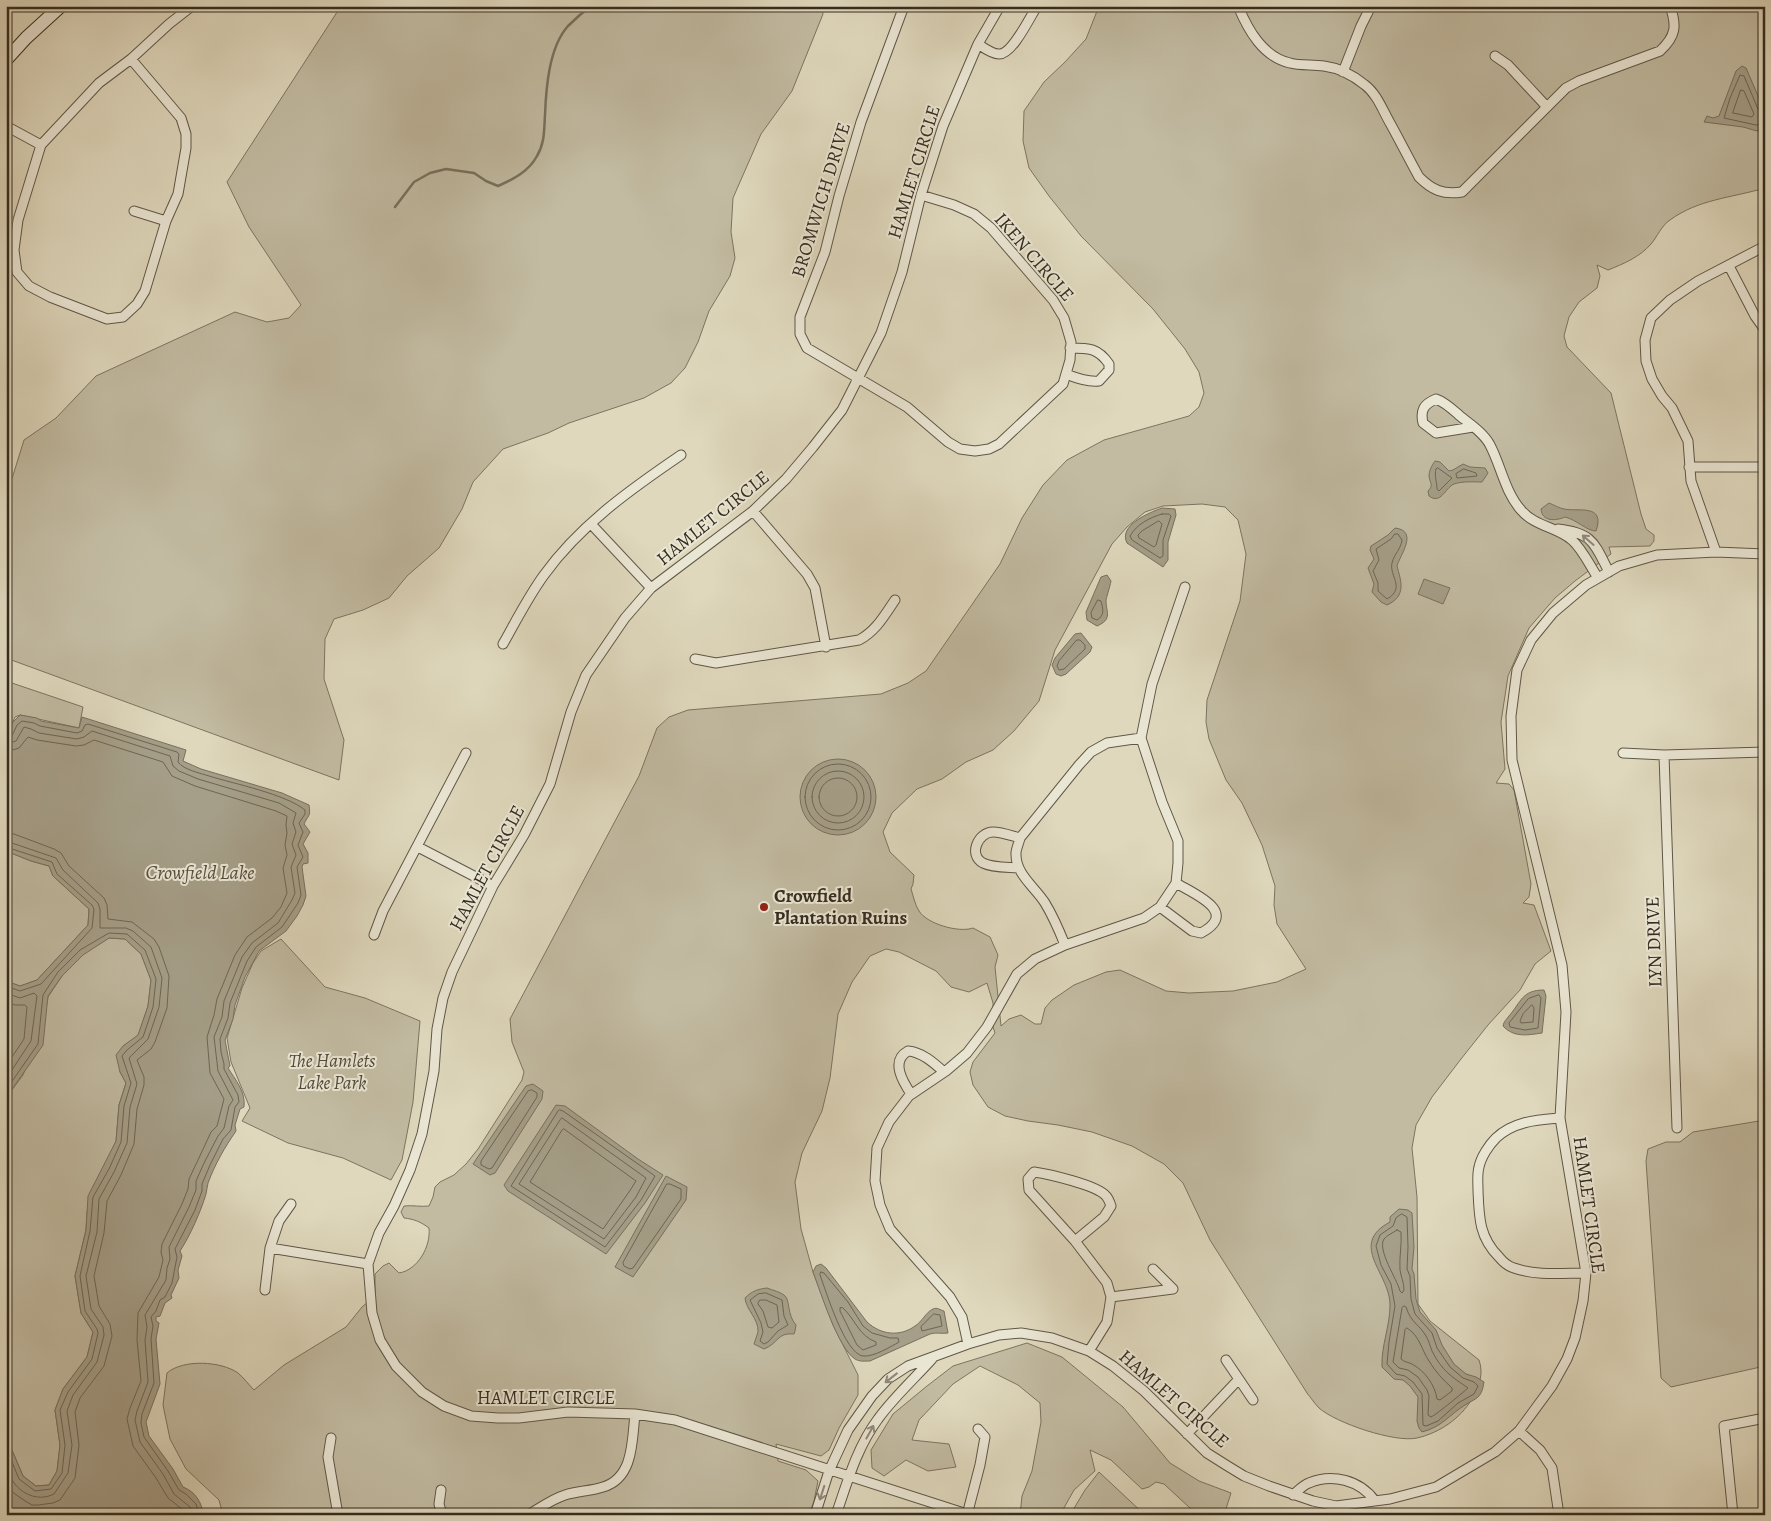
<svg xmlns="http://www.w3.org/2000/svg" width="1771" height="1521" font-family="Alegreya,serif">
<rect width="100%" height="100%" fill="#dfd8bd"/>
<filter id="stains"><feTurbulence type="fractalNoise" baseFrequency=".004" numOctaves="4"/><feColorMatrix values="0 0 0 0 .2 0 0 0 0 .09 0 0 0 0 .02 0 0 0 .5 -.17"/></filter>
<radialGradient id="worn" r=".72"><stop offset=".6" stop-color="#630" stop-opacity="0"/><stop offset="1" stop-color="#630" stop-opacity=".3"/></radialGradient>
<!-- green -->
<path fill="#c2bba2" stroke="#7c7461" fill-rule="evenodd" d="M341 6H822L823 14 792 91 761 134 733 198 731 232 735 258 730 276 709 311 698 342 685 368 671 383 644 398 569 423 548 433 503 449 473 482 462 509 439 548 407 576 389 598 363 610 334 619 325 639 324 679 344 740 339 780 6 658V498L24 440 56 418 96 376 235 312 267 322 289 318 301 305 249 227 227 182Z
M1099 6H1765V188C1731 198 1699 199 1670 220 1662 225 1657 237 1651 244 1640 257 1623 264 1608 270L1597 265 1600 276 1597 288 1579 302 1569 317 1564 336 1567 347 1611 393 1641 514 1646 529 1654 535V541L1650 546 1609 547 1611 554 1575 581 1555 598 1529 628 1508 676 1501 722 1505 769 1496 783 1509 784 1514 790 1531 884 1529 897 1523 903 1534 905 1551 951 1535 964 1520 990 1488 1025 1461 1059 1432 1097 1416 1125 1412 1148 1417 1197 1418 1304 1430 1321 1479 1360C1484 1374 1479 1386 1472 1399 1460 1419 1439 1433 1417 1438 1395 1443 1336 1423 1319 1408 1315 1404 1311 1398 1307 1393L1210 1240 1183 1183 1164 1164 1132 1146 1092 1132 1058 1125 1028 1121 1005 1116 988 1107 973 1085 970 1072 973 1062 995 1033 993 1027V1003L987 983 969 992 951 987 936 971 899 952 886 949 870 956 852 982 838 1014 830 1078 822 1111 802 1153 795 1182 801 1229 813 1272 833 1325 858 1375V1395L839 1428 829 1450 821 1456 776 1444 778 1461 806 1470 818 1481 814 1501 809 1515H223L219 1500 186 1469 170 1439 163 1405 167 1373C183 1359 221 1361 238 1373 244 1378 249 1385 254 1390L284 1365 346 1327 362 1307 375 1296V1274L383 1266 389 1263 399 1273C418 1270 431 1246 429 1228 421 1222 414 1219 404 1218L401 1212 404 1206C413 1205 420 1207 429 1206L433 1197 435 1187 440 1182 454 1175 466 1164 478 1149 522 1080 524 1072 512 1042 510 1019 639 776 657 728 669 717 688 710 881 694 908 683 926 671 1000 564 1022 518 1043 485 1067 460 1104 440 1189 416 1199 407 1204 393 1199 372 1185 349 1153 309 1081 236 1049 196 1029 168 1023 141 1024 111 1044 82 1065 62 1086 39ZM1202 504 1225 507 1238 520 1246 554 1240 601 1207 700 1206 722 1209 739 1226 780 1242 803 1262 845 1275 886 1274 905 1277 924 1306 969 1277 982 1233 991 1189 993 1166 991 1120 970 1106 972 1074 985 1052 1000 1045 1008 1041 1024H1035L1021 1015 1009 1019 1001 1026 995 967 998 955 990 937 973 928C959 933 927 924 919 911 915 905 913 895 911 889L913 884 914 875 890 852 883 832 892 813 917 789 942 779 966 762 993 750 1014 731 1039 701 1055 650 1112 544 1127 527 1145 512 1163 506Z
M6 681 83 707 79 728 20 715 15 717 6 737Z
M6 851 31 861 49 866 53 876 89 909 88 925 37 980 20 986 6 981Z
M109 938 125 939 141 954 151 980 148 1006 138 1036 123 1046 120 1072 126 1083 119 1105 116 1141 87 1212 86 1230 75 1276 81 1313 93 1332 87 1357 63 1389 55 1410 60 1445 57 1471 49 1485 36 1486 23 1476 6 1436V1339C8 1330 11 1320 6 1312V1098L23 1075 44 1019 48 997 62 976 83 954Z
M281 939 325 987 365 998 420 1021 413 1102 402 1160 391 1180 343 1158 288 1143 242 1121 250 1108 231 1062 227 1038 242 988 253 963 261 951Z
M1765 1120V1366L1671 1387 1661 1378 1646 1161 1648 1149 1666 1142H1680L1693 1132Z
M1027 1343 1062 1357 1123 1407 1170 1463 1199 1481 1231 1493 1224 1515H1189L1191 1509 1164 1484 1156 1482 1149 1487 1142 1489 1111 1460 1090 1450 1095 1471 1074 1490 1060 1515H1020L1022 1496 1032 1471 1041 1422 1040 1403 1018 1385 980 1366 953 1384 919 1420 912 1440 949 1444 956 1467 928 1471 906 1460 884 1476 872 1468 871 1450 893 1414 927 1386 953 1366Z
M1099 1472 1145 1515H1070L1085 1490Z"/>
<!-- water -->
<path fill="#a59e88" stroke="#78705e" d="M1742 66 1746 68 1765 112V128L1757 131 1743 127 1704 122 1707 116 1713 118 1719 116 1736 71Z
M1435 461 1440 462 1449 471 1453 470 1463 464 1470 467 1485 468 1488 473 1482 482C1473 482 1463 481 1454 484 1445 488 1441 505 1429 496L1428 491C1434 485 1430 484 1429 476 1429 471 1432 465 1435 461Z
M1549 503C1554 505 1559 508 1564 509 1577 512 1606 503 1596 531 1587 531 1577 520 1565 517 1556 521 1542 522 1541 509Z
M1162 508 1175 509 1176 515 1168 542V560L1163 567 1127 543C1118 526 1148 513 1162 508Z
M1395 528C1419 531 1400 555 1397 566 1401 581 1407 596 1387 605L1381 602 1372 592 1374 584 1368 568 1374 559 1370 550 1371 546 1388 535Z
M1107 575 1111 581C1110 587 1106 598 1106 601 1106 612 1113 619 1097 626L1087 620 1086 612 1101 577Z
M1424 579 1450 588 1443 604 1418 594Z
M1081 633 1092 647 1090 652 1066 674 1061 676 1056 674 1052 665 1055 658 1075 634Z
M20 715 37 718 41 721 79 728 82 717 186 750 183 761 201 769 282 793 309 805C311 817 308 815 304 824L310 832 303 844 308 853V863L303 864 302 867 306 896 303 905 297 916 286 931 259 951 245 977 235 1005 233 1019 225 1040 230 1066 228 1068C235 1079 246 1092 244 1107L240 1109 235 1125 236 1131C225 1147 215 1164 208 1183 207 1187 207 1190 206 1194 201 1211 190 1236 180 1251L182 1256 178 1270 179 1278 171 1295 172 1298 165 1303 160 1316 156 1317V1321L159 1323 156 1339 160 1384 146 1422 149 1436 173 1469 183 1487C196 1492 201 1502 204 1515H6V1436L23 1476 36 1486 49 1485 57 1471 60 1445 55 1410 63 1389 87 1357 93 1332 81 1313 75 1276 86 1230 88 1196 116 1141 119 1105 126 1083 120 1072 116 1055 123 1046 138 1035 148 1006 151 980 141 954 125 939 109 938 83 955 62 976 48 996 43 1045 6 1098V981L20 986 37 980 88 925 89 909 53 876 49 866 31 861 6 851V738L13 722Z
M800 797a38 38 0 1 1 76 0a38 38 0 1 1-76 0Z
M1544 990 1546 996 1542 1033C1528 1035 1514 1038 1503 1026 1504 1021 1506 1020 1509 1016 1521 1002 1522 990 1544 990Z
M533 1084 543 1091 542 1099 495 1173 490 1175 473 1164 526 1086Z
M556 1105 565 1106 638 1159 663 1175 645 1203 606 1254 508 1191 504 1185Z
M666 1176 687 1187 686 1200 633 1277 615 1267Z
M1399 1209 1408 1210 1412 1213 1414 1247 1412 1269 1414 1274 1416 1299 1420 1312 1436 1330 1442 1345 1454 1364 1466 1374 1476 1377 1484 1382C1483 1388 1482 1393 1478 1397 1475 1400 1469 1402 1465 1405 1449 1415 1442 1427 1422 1432L1419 1428 1417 1421 1418 1397 1410 1386 1403 1380 1394 1379 1382 1367C1381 1346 1390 1326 1390 1306 1391 1274 1347 1245 1390 1222V1217Z
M821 1264 826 1268 867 1322C881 1335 900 1337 915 1326 922 1322 926 1312 933 1309 937 1307 940 1310 944 1311L948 1333C941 1334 936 1332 930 1334L870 1361C865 1361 860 1362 855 1359 838 1348 821 1293 813 1272L816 1266Z
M767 1288C772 1290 781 1292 785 1296 790 1300 787 1315 796 1325L795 1331 794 1334C777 1332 778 1344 764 1349L754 1344C755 1340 757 1336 758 1332 759 1319 746 1310 745 1298 752 1291 758 1289 767 1288Z"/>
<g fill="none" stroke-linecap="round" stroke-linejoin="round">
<!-- shore -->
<path stroke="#6d6554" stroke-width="1" d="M1741 90 1744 91 1754 114 1752 117 1733 113Z
M1765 112 1758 109 1744 76 1740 75 1730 98 1724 118 1756 125 1765 124
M1438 468 1452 478 1439 491 1437 489C1437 482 1434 476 1436 469Z
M1464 469 1476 473 1477 476 1457 478 1456 474Z
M1162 514H1169L1171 516 1163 540V556L1160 558 1132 540 1130 536C1137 524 1149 518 1162 514Z
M1159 521 1162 524 1156 545 1154 547 1139 538 1138 535 1142 531Z
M1395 534H1398L1402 540C1401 549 1394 554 1392 563 1389 576 1406 588 1387 599L1378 591V583L1373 571 1379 560 1376 549 1391 539Z
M1098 600 1101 601C1103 609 1105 615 1097 620L1092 618 1091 613Z
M1077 640H1080L1085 645V649L1064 669 1059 670 1057 666 1059 661Z
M6 738 12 736 17 725 22 721 34 723 40 726 77 733 82 731 85 725 88 724 177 752 179 754 178 762C184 770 200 773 209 776 235 784 285 794 305 810V814L299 823 303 832 298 845 303 857 297 867 301 895 298 903 282 927 256 947 247 961 230 1003 228 1018 220 1039 221 1052 224 1064V1069L238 1095 239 1102 235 1107 231 1130 223 1139 210 1165 202 1184V1191L195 1210 175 1249 177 1257 172 1283 165 1297 160 1300 156 1311 151 1317 153 1326 151 1339 154 1383 142 1414 141 1423 144 1437 168 1471 179 1490 186 1494 196 1504 199 1515
M6 744 16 741 24 727 31 729 39 733 77 739 84 737 92 731 170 756 173 766 179 771 198 779 279 803 296 813 293 823 296 832 292 844 296 855 291 867 295 893 292 900 278 923 252 943 242 957 224 1001 222 1017 214 1037 218 1071 233 1100 229 1106 224 1128 218 1136 204 1163 196 1181V1190L189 1207 169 1247 170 1259 167 1268 166 1280 145 1315 147 1327 145 1340 148 1382 137 1411 135 1420 140 1442 163 1474 174 1494 190 1507 192 1515
M6 752 19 748 28 737 37 740 76 746 84 745 94 740 163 762 172 776 195 786 276 811 287 816 286 825 287 833 285 845 287 855 283 868 287 893 281 907 272 918 247 937 235 955 217 999 214 1015 207 1037 210 1073 224 1099 217 1126 211 1132 198 1160 189 1179 188 1189 182 1204 162 1244 161 1252 163 1260 159 1277 138 1313 137 1340 141 1381 130 1408 127 1419 133 1446 156 1478 168 1498 183 1510 185 1515
M805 797a33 33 0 1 1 66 0a33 33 0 1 1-66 0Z
M812 797a26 26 0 1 1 52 0a26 26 0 1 1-52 0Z
M819 797a19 19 0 1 1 38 0a19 19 0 1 1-38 0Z
M6 833 14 834 54 849 61 853 69 866 104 898 107 905 108 919 132 922 154 939 159 947 169 976 167 1008 155 1042 151 1049 137 1060 144 1077V1085L137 1109 134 1144 121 1175 107 1201 104 1233 94 1276 99 1306 110 1324 112 1336 104 1366 80 1398 75 1412 79 1445 75 1478 60 1500 53 1503 38 1505H32L25 1501 11 1491 6 1484
M6 841 56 858 63 870 98 903 100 909V928H126L133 931 151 947 162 978 159 1007 148 1039 129 1058 137 1084 130 1107 127 1143 114 1172 99 1199 97 1232 86 1276 91 1309 103 1327 104 1335 97 1362 73 1395 67 1411 72 1445 68 1473 54 1494C40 1501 24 1496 14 1483 10 1478 9 1470 6 1464
M6 847 52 862 57 874 92 905 94 909 92 928 41 984 20 991 6 986
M6 993 20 998 34 993 37 996 31 1041 6 1079
M1539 995 1541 998 1538 1028 1525 1030 1510 1027 1509 1023 1528 999Z
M6 1001 15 1005H25L27 1007 24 1039 6 1066
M1532 1005 1534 1008 1533 1022 1521 1023 1520 1021 1523 1014Z
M6 1090 38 1044 43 995 58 972 80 950 109 933 127 934 145 950 156 979 153 1007 143 1037 127 1050 122 1056 131 1083 124 1106 121 1142 109 1169 93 1197 90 1231 80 1276 85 1311 97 1329 98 1333 92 1359 68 1392 60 1410 65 1445 62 1473 51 1489 35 1491 19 1479 6 1447
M532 1090 537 1093V1097L492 1168 489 1169 481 1165V1161L528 1091Z
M560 1110 563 1111 655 1176 641 1200 605 1247 511 1186 558 1111Z
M562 1118 646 1178 636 1197 604 1239 519 1184 560 1120Z
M564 1129 636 1181 629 1192 603 1229 530 1182 562 1130Z
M667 1184H670L681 1189V1199L633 1268 630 1269 624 1266 623 1263Z
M1402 1214 1407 1217 1408 1247 1407 1269 1410 1276 1411 1299 1415 1314 1432 1333 1437 1348 1450 1367 1463 1378 1474 1382 1478 1386 1474 1394 1458 1403 1438 1421 1426 1426 1423 1425 1422 1394 1413 1382 1405 1376 1396 1374 1387 1364 1389 1342 1395 1306 1391 1284 1381 1265 1376 1246 1380 1235 1393 1226 1396 1218Z
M1397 1230 1401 1232C1402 1245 1399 1257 1400 1270 1401 1277 1404 1282 1404 1290L1402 1293 1400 1291C1397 1279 1377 1250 1384 1239 1387 1235 1393 1233 1397 1230Z
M821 1272 824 1273 848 1302 863 1326 872 1333 890 1338H898L899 1342C890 1347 874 1357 863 1356 845 1354 826 1291 820 1275Z
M766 1293 782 1300 784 1316 788 1325 778 1331 768 1342 764 1344 760 1341 763 1332 761 1323 750 1300 758 1294Z
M760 1300H766L777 1305 779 1322 772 1328 768 1327 763 1311 758 1304Z
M1404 1306 1406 1307C1411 1323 1419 1324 1426 1336 1429 1341 1430 1346 1432 1351 1442 1371 1452 1377 1468 1388 1466 1390 1436 1415 1431 1417L1428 1415 1429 1396 1427 1390 1418 1377 1408 1370 1399 1368 1393 1362 1402 1308Z
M843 1308C855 1319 859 1336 876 1342V1345L863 1350 857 1345 840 1311V1308Z
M934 1314 940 1315 942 1326 922 1331 921 1327Z
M1407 1328C1420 1336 1421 1349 1429 1361 1435 1371 1443 1380 1452 1388V1391L1440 1400 1437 1399C1435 1385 1425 1371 1412 1364 1408 1362 1404 1362 1401 1359L1405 1330Z"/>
<!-- stream -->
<path stroke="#78705e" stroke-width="2.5" d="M395 207 414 182 430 173 446 169 474 173 486 181 498 186C514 179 529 171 537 156 545 143 544 129 545 115 546 88 549 47 568 26 575 19 583 12 591 6"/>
<defs>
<path id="street" d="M904 6 861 122 839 196 825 252 800 317V334L807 348 907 407 948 442 960 449 975 451 989 449 999 444 1063 384 1070 360 1071 342 1064 318 1053 300 991 228 974 214 954 205 921 195
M1238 6C1248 30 1263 57 1290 63 1301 66 1313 64 1324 66 1339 68 1354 76 1365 85 1377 94 1383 111 1390 123 1400 141 1409 159 1419 177 1432 190 1443 195 1462 192L1566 88 1579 81 1660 51C1676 36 1677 26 1670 6
M978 44C984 48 992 54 999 54 1012 55 1030 17 1037 6
M1495 56 1508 65 1547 107
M131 59 181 118 186 134V148L178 194 166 221 145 291 137 304 123 317 107 319 50 297 29 286 17 272 14 250 18 220 41 145 99 83 131 59 169 24 192 6
M1343 72 1361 26 1371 6
M6 126 41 145
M134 211 166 221
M1729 266 1755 316 1765 330
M1066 374C1077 378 1087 382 1099 381L1109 370V364C1098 348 1089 348 1070 348
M1473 427 1436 433 1423 423C1420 410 1424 404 1436 399 1445 402 1452 409 1460 416 1470 424 1484 433 1490 445 1501 466 1505 492 1521 510 1534 526 1557 527 1572 540 1583 550 1590 566 1598 578
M1689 467H1765
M753 511 807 574 815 588 826 647
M591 524 651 588
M1558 529C1593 533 1594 543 1609 572
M1716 552 1691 481 1688 441 1672 408 1662 396 1652 379 1646 361 1645 340 1651 318 1670 300 1698 281 1765 246
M503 644C516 621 528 597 544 575 580 525 631 489 681 455
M695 659 716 663 859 640C876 631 884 616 895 600
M1623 753 1664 755 1765 752
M1664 755 1677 1128
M418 847 493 886
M1019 868C1008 867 993 868 983 863 968 855 978 832 993 832 1002 832 1012 836 1020 838
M1160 907 1192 931 1201 933C1240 912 1194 894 1176 883
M374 935 383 911 466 753
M1065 945C1059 930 1053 916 1045 903 1035 887 1015 874 1016 853 1016 849 1019 843 1020 838L1079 765 1091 752 1107 743 1141 738
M911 1094C903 1082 890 1061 908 1051 922 1052 934 1063 944 1072
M1560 1118C1537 1120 1514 1121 1496 1138 1489 1145 1481 1157 1479 1167 1477 1174 1478 1183 1478 1190 1479 1217 1479 1237 1499 1257 1503 1262 1507 1266 1514 1268 1536 1276 1563 1273 1586 1273
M1034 1172C1048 1174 1097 1185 1106 1196 1108 1198 1110 1203 1111 1206L1104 1217 1075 1241 1029 1190 1028 1179Z
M1075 1241 1107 1283 1111 1297 1107 1322 1089 1351
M270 1248 368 1264
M265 1290 270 1248 279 1221 291 1204
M1111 1297 1173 1289 1153 1269
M968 1344 962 1317 950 1297 890 1229 880 1205 875 1181 877 1148 889 1122 909 1096 946 1071 967 1053 987 1027 1017 974 1035 959 1065 945 1144 918 1160 907 1176 883 1178 863V841L1162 802 1141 738 1152 684 1185 587
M1226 1360 1253 1400
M1519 1431 1540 1450 1552 1468 1559 1515
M1187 1434 1238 1380
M331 1438 328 1457 338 1515
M441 1490 439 1504 442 1515
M1293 1495C1298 1491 1303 1485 1309 1483 1332 1473 1360 1480 1375 1501
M967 1514 675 1420 635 1414 568 1412 519 1418H498L471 1416 444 1406 422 1392 396 1366 380 1340 372 1313 368 1264 379 1233 394 1206 410 1170 422 1134 434 1071 437 1029 443 998 452 972 493 886 524 835 550 784 571 712 586 675 625 618 651 588 753 511 786 479 813 447 842 410 881 333 902 272 921 195 943 126 978 44 1000 6
M528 1515C540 1508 552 1499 565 1495 578 1491 591 1491 603 1487 634 1478 632 1440 635 1414
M815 1515 829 1471 848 1430 872 1396 888 1379 908 1366 968 1344 999 1335 1021 1333 1052 1338 1089 1351 1113 1366 1144 1391 1207 1453 1226 1465 1244 1476 1269 1486 1313 1501 1336 1506 1390 1499 1436 1487 1495 1452 1519 1431 1552 1386 1567 1359 1575 1338 1583 1301 1586 1273 1560 1118 1566 1012 1562 965 1512 760 1511 716 1517 670 1531 640 1553 613 1586 585 1619 566 1657 555 1716 552 1765 554
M836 1515C847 1483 857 1447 878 1419 893 1398 914 1379 932 1359
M967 1515 980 1465 985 1437 978 1429
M1733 1515 1724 1426 1765 1418"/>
<path id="secondary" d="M6 60 26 38 61 6"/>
</defs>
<!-- street casing -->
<use href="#street" stroke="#605747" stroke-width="11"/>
<!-- secondary casing -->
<use href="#secondary" stroke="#352c20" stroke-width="14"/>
<!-- street -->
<use href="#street" stroke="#eae6d4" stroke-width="9"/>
<!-- secondary -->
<use href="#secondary" stroke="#eae6d4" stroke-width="12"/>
</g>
<!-- one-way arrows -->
<defs><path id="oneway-shaft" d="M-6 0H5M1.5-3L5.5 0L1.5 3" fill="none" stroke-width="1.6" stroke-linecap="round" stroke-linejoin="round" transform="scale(1.25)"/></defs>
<g stroke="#90897a">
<use href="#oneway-shaft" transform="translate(1588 540) rotate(-139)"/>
<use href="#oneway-shaft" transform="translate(891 1378) rotate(142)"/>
<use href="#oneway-shaft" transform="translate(870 1432) rotate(-61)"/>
<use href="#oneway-shaft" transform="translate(822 1493) rotate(108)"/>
</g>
<!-- markers -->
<circle fill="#8f2418" stroke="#eae6d4" stroke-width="2" cx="764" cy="907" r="5"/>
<g text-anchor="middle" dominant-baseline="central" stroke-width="4" stroke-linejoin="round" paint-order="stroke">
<!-- street labels -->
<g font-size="19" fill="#352c20" stroke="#eae6d4">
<text transform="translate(914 172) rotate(-73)">HAMLET CIRCLE</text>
<text transform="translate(821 200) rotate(-73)">BROMWICH DRIVE</text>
<text transform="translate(1034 257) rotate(49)">IKEN CIRCLE</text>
<text transform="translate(713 518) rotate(-39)">HAMLET CIRCLE</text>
<text transform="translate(487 868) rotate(-62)">HAMLET CIRCLE</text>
<text transform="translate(1654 942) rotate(-92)">LYN DRIVE</text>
<text transform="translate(1589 1205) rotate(82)">HAMLET CIRCLE</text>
<text x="546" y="1398">HAMLET CIRCLE</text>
<text transform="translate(1174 1399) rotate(41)">HAMLET CIRCLE</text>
</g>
<!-- poi labels -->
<g font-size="19" font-weight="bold" fill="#352c20" stroke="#eae6d4" text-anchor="start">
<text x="774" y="896">Crowfield<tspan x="774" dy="22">Plantation Ruins</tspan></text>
</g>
<!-- park labels -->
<g font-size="19" font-style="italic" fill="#51493a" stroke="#eae6d4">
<text x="332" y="1061">The Hamlets<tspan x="332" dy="22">Lake Park</tspan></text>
</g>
<!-- water labels -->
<g font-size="20" font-style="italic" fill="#574e3f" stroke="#eae6d4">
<text x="200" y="872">Crowfield Lake</text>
</g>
</g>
<!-- margin -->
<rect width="1771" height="1521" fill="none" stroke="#dfd8bd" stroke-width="25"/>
<rect x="8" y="8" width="1756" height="1506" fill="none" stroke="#352c20" stroke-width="2.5"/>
<rect x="12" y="12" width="1746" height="1496" fill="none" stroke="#352c20"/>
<rect width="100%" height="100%" filter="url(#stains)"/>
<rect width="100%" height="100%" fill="url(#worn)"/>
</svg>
